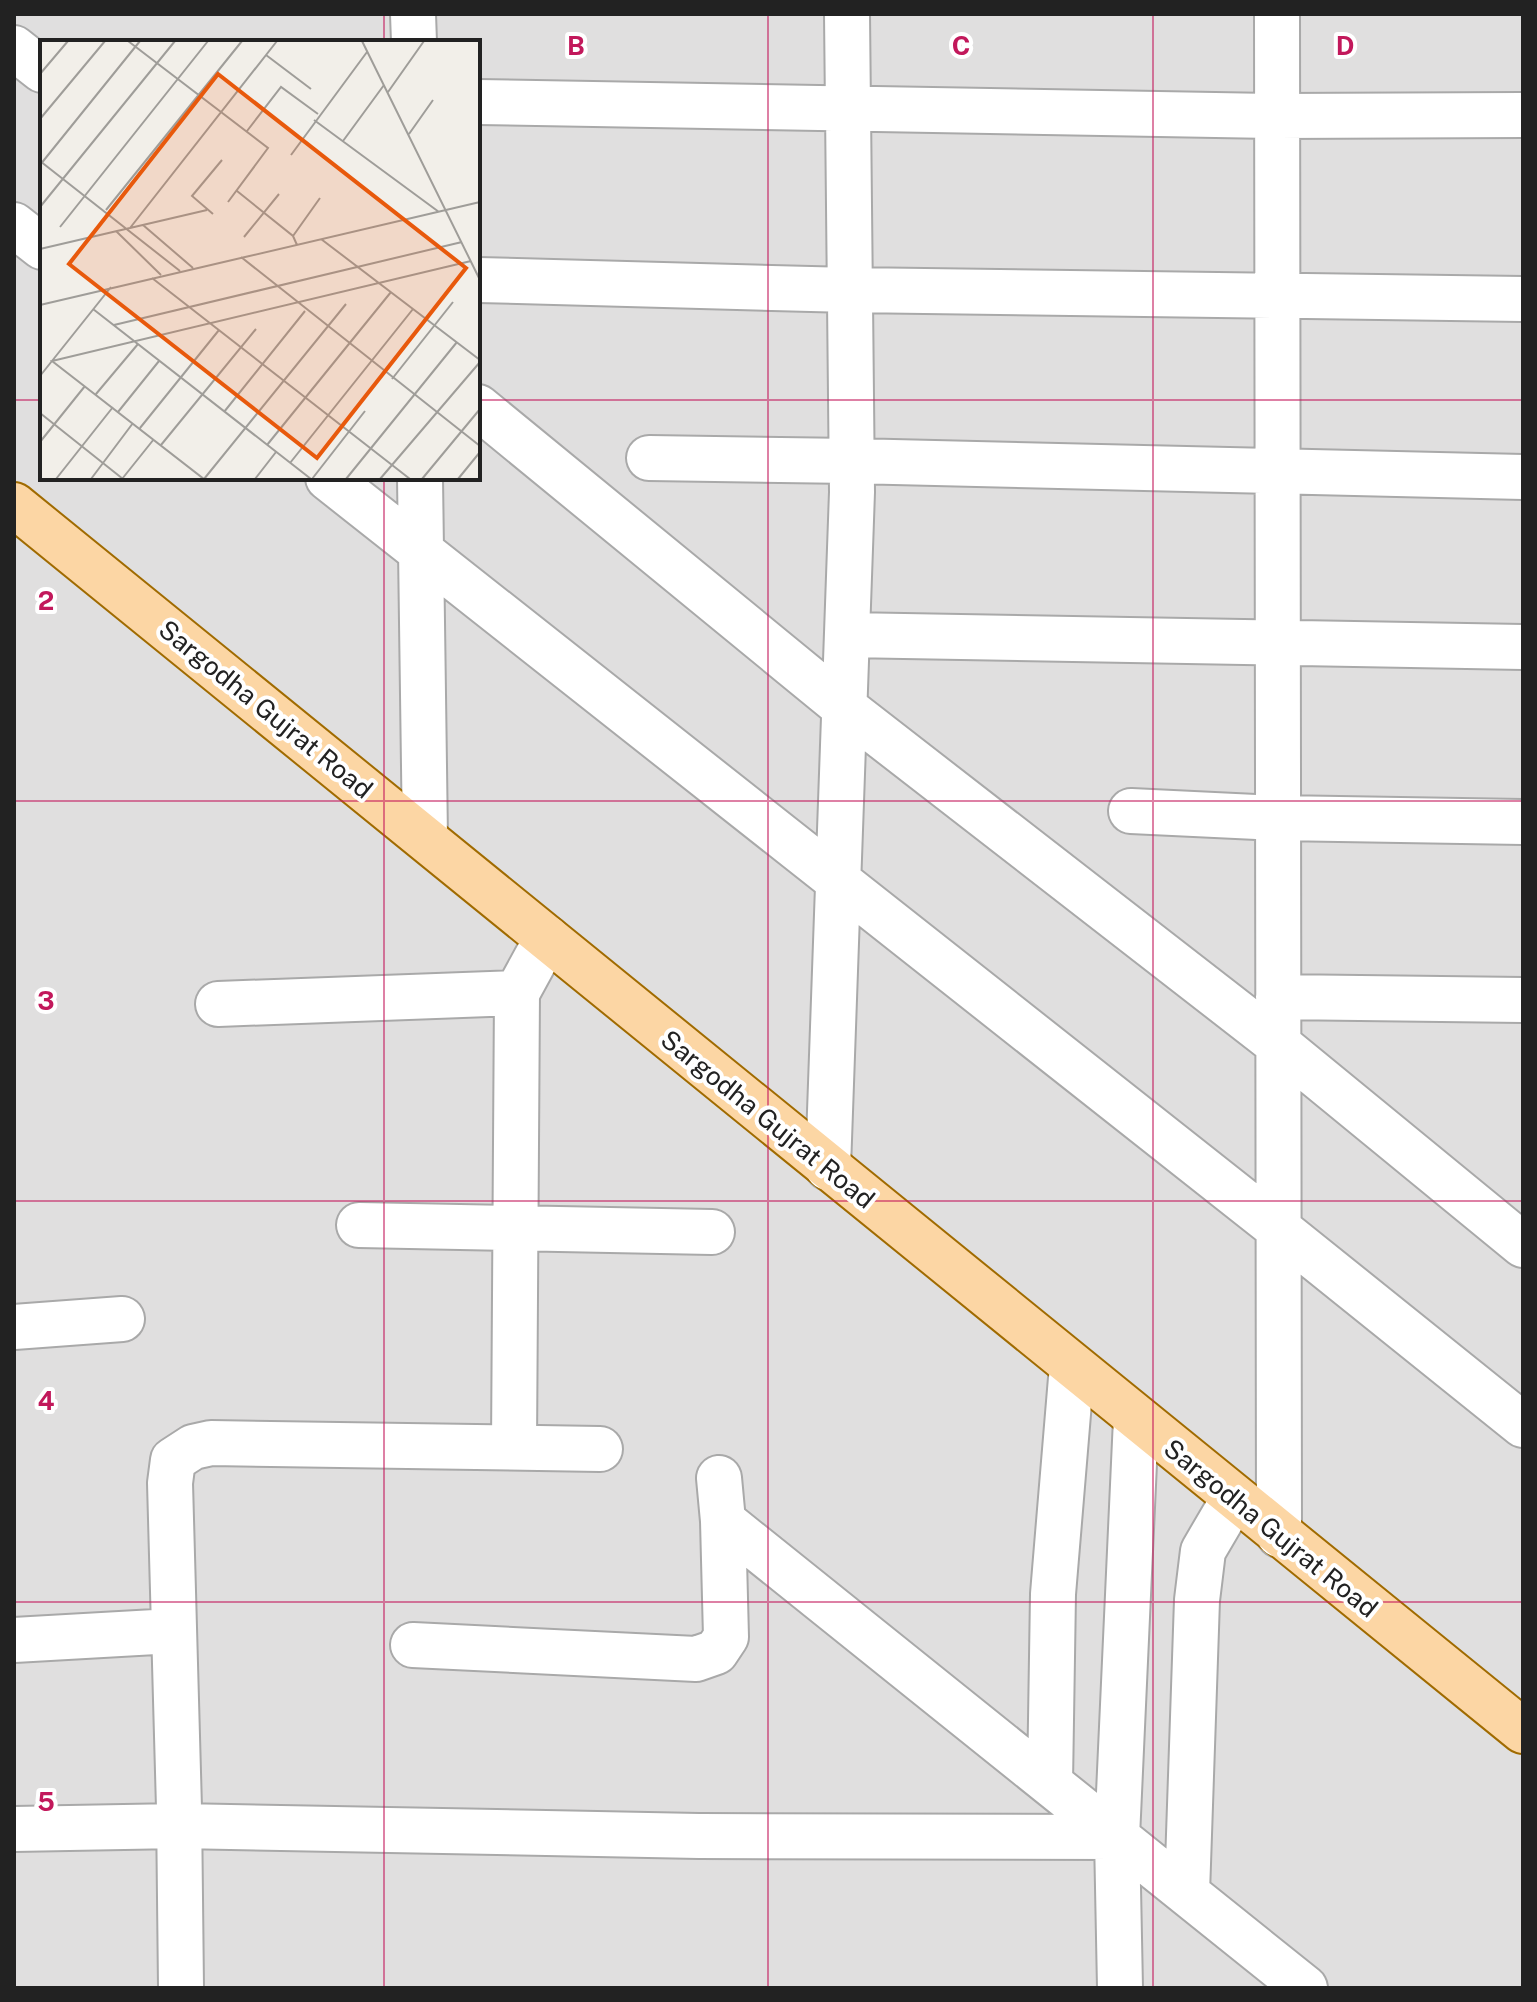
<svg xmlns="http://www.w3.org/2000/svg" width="1537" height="2002" font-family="'Public Sans',sans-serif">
<rect width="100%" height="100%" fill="#f2efe9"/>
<!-- residential -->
<path fill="#e0dfdf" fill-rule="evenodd" d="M14 14H1523V1988H14ZM42 42H478V478H42Z"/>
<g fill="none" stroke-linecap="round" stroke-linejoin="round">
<defs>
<path id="minor" d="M413 14 414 42
M1277 14 1279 1535
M14 48 42 70
M478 102 1277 116 1523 115
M14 225 42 247
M478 280 850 290 1523 299
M478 407 845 708 1278 1044 1523 1245
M649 458 852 461 1523 477
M328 478 1279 1229 1523 1425
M420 478 425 838
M847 635 1523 647
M1131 811 1278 818 1523 822
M1278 997 1523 1000
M218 1004 517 993
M828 1168 852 492 847 14
M359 1225 712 1232
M14 1327 122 1319
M514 1447 517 993 547 938
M723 1521 1305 1988
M14 1640 173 1631
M413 1645 696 1659 716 1652 726 1637 723 1521 719 1478
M1050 1783 1053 1594 1072 1366
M14 1829 179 1826 699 1836 1117 1837
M1187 1893 1197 1600 1203 1551 1234 1498
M181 1988 179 1808 170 1483 173 1460 193 1447 211 1443 600 1449
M1120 1988 1117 1837 1136 1419"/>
<path id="major" d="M14 505 1523 1731"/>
</defs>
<!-- minor casing -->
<use href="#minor" stroke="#a9a9a9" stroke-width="48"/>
<!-- major casing -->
<use href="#major" stroke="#a06b00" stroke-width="48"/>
<!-- minor -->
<use href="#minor" stroke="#fff" stroke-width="44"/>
<!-- major -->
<use href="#major" stroke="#fcd6a4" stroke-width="44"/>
</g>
<!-- grid -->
<path fill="none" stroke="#c2185b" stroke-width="2" stroke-opacity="0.55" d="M384 14V42M768 14V1988M1153 14V1988M14 400H42M478 400H1523M384 478V1988M14 801H1523M14 1201H1523M14 1602H1523"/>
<g text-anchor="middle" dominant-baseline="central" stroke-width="8" stroke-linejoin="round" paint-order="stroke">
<!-- street labels -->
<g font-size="26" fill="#222" stroke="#fff">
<text transform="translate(266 709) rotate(39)">Sargodha Gujrat Road</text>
<text transform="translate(768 1119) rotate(39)">Sargodha Gujrat Road</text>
<text transform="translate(1271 1528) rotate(39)">Sargodha Gujrat Road</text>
</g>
</g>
<!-- overview -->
<g transform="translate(40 40)">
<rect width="440" height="440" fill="#f2efe9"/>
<path fill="none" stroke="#9f9d99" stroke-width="2" d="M88 1 228 108 188 162M322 1 440 240M226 15 271 49M0 34 28 1M348 52 384 1M0 79 65 1M274 80 399 172M207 91 241 47 278 74M369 94 393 60M303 101 344 45M251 115 327 12M0 121 140 231M0 125 100 1M197 151 253 196 257 205M0 167 135 1M66 170 202 1M173 174 152 156 182 120M103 185 153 228M20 187 168 1M90 188 237 1M76 191 121 235M253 196 280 158M204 197 239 154M281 199 440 320M0 209 167 170M201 217 440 406M112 238 370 439M306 264 164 439 12 321 431 221M0 265 440 162M53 269 271 439M74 285 422 202M0 336 71 247M352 339 413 262M56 354 98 304M78 372 119 321M184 372 265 271M0 373 83 439M100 388 179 290M0 402 45 346M121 405 216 289M227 405 351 252M250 423 373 269M16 439 73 367M51 439 93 383M82 439 114 399M215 439 236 412M272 439 325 371M306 439 417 302M340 439 440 322M382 439 440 369M418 439 440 412"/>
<path fill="#e8590c" fill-opacity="0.15" stroke="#e8590c" stroke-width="4" d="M178 34 426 228 277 418 29 224Z"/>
<rect width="440" height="440" fill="none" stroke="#222" stroke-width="4"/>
</g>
<g font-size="26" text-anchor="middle" font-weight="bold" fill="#c2185b" stroke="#fff" stroke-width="8" stroke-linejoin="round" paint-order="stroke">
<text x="576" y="55">B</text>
<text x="961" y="55">C</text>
<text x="1345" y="55">D</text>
<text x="46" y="610">2</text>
<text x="46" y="1010">3</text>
<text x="46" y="1410">4</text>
<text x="46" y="1811">5</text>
</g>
<!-- border -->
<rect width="1537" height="2002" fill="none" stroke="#222222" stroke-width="32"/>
</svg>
